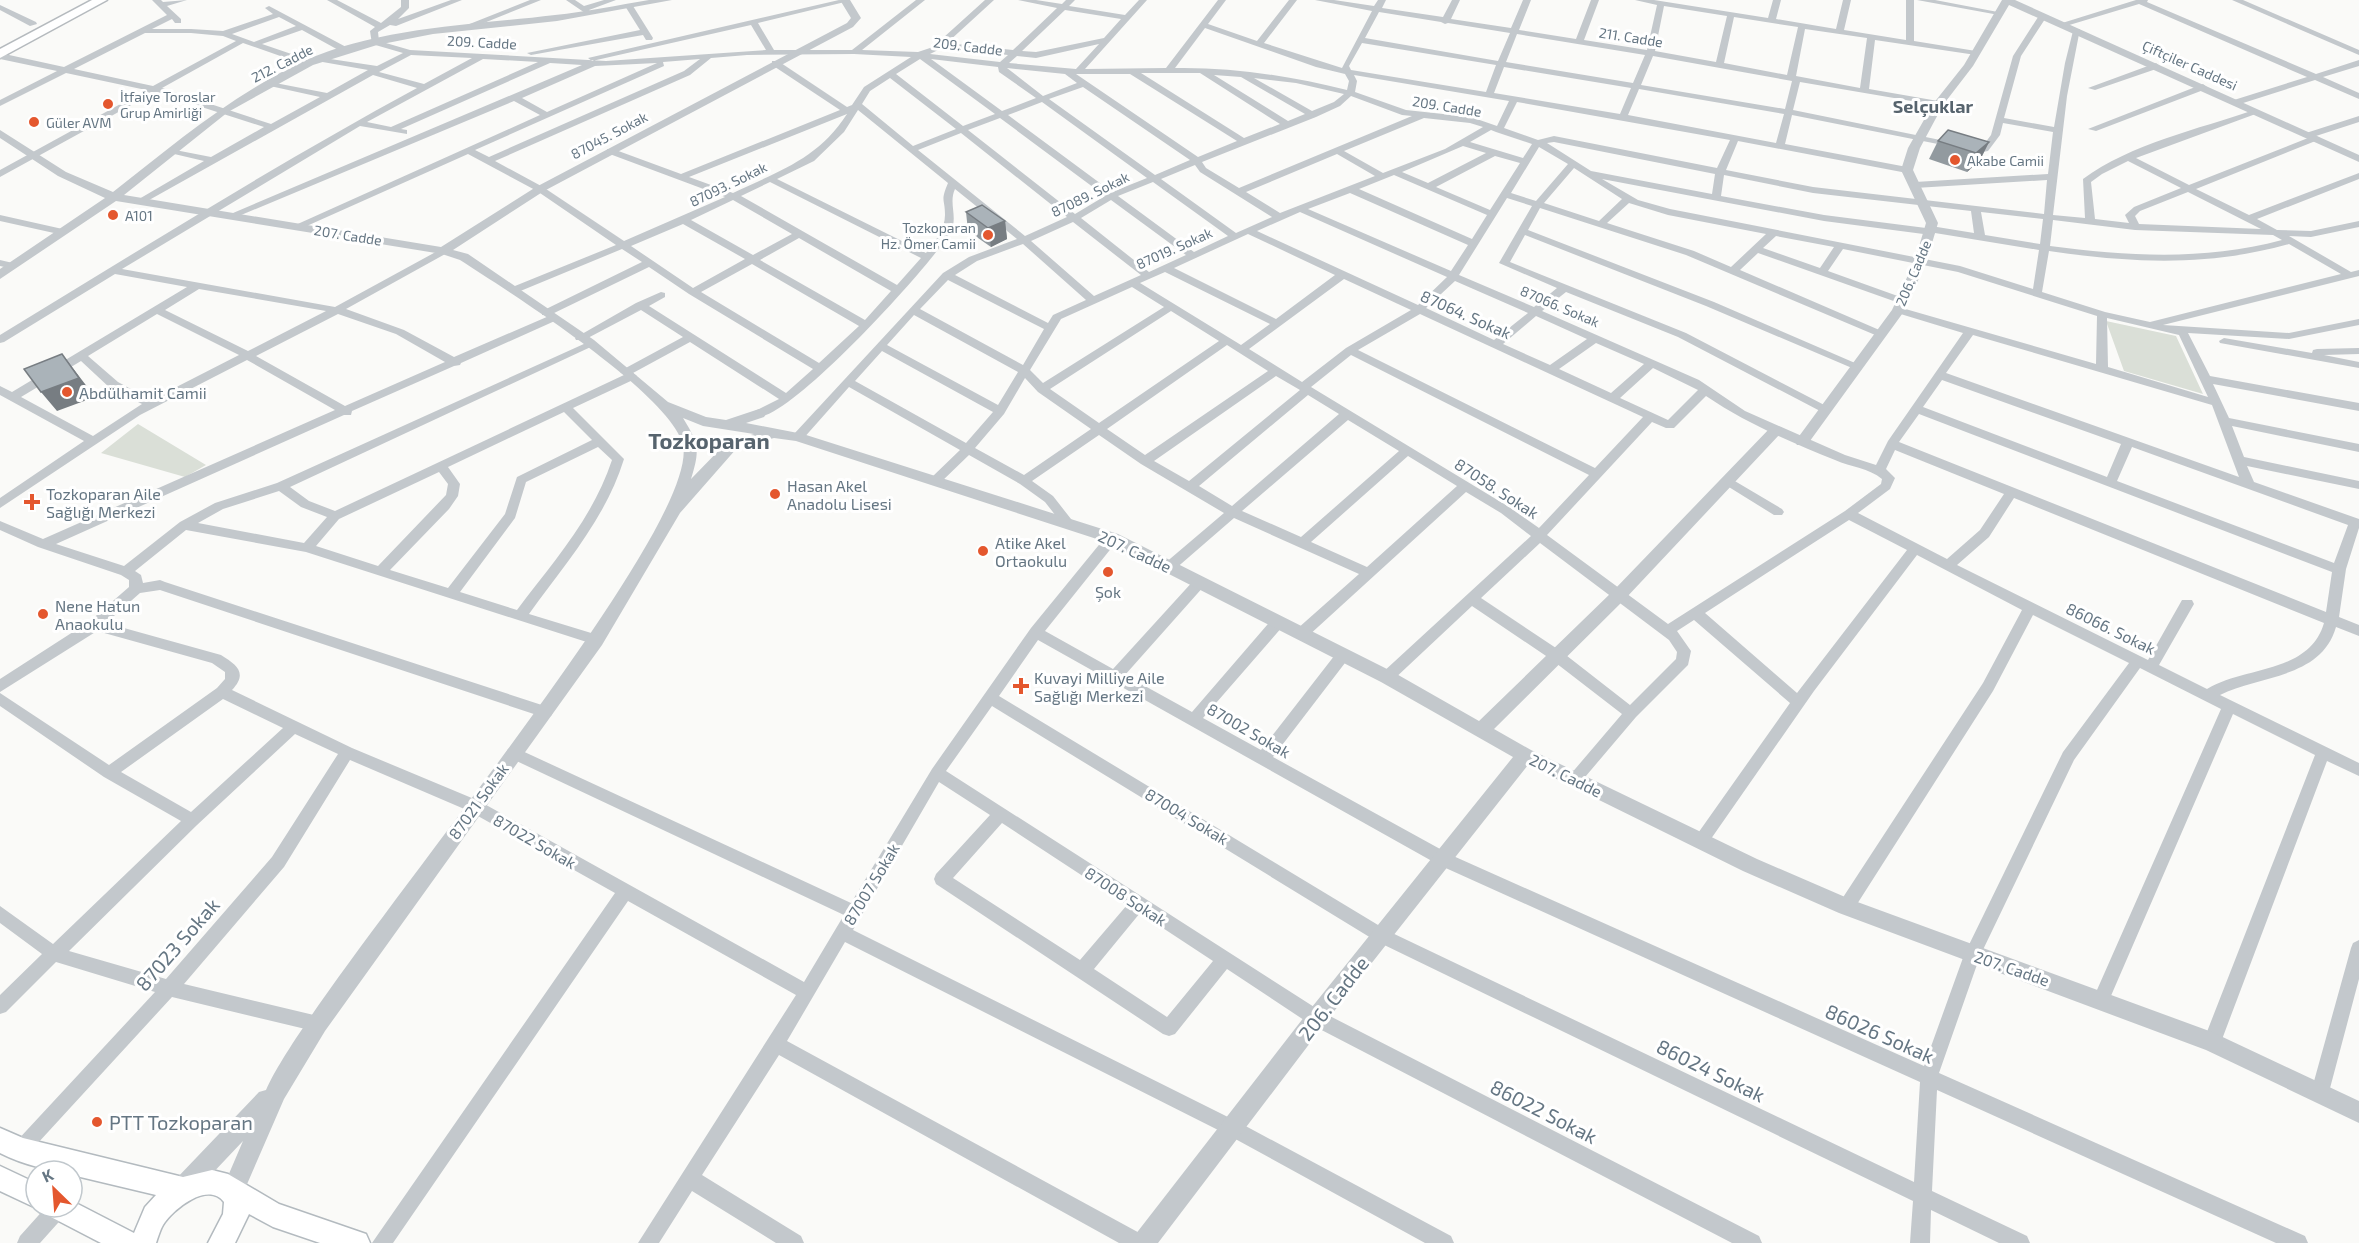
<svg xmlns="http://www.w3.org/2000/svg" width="2359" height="1243" font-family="'Exo 2',sans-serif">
<rect width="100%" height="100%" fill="#fafaf8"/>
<!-- green -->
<path fill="#dadfd7" d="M2106 321 2176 336 2203 394 2124 371Z
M138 424 206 465 185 477 101 453Z"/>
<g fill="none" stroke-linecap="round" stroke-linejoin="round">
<defs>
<path id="secondary" d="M0 1128 23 1138 183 1177 212 1170 228 1174 279 1204 366 1234 370 1243H320L273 1227 249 1214 235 1243H208L223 1214 224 1202C208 1181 173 1209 163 1225 160 1230 158 1237 156 1243H101L49 1216 45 1207H72V1201L134 1233 145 1207 156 1195 72 1175V1171C47 1171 22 1164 0 1153Z
M0 1166 36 1183V1207H40L36 1208 0 1191Z"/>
<path id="primary" d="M92 0H107L0 58V49Z"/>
</defs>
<!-- secondary casing -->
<use href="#secondary" stroke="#b3babf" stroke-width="3"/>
<!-- primary casing -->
<use href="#primary" stroke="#b5babe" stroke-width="3"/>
<!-- minor -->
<path fill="#c3c8cc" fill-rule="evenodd" d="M152 0H161L163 2 187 0 167 6 181 19V23H175L172 19 152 29H191L223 31 273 14 265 8 269 6 348 48V52H342L302 30 262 44 312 61V65H306L243 43 162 88 271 124 320 97 270 86V82L327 93 368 70 317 61V57L377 66 403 53 372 44 370 31 375 27 327 0H337L381 23 401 7V0H409V8L398 19 451 0H462L396 26 390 25 378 32 379 41 410 50 606 61 766 50 751 25 592 61 588 58 839 0 849 1 758 23 774 50H852L916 0H925L862 50 918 52 933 47 985 0H994L947 43 1013 50 1057 8 1018 0H1036L1062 4 1066 0H1075L1069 6 1125 15 1139 0H1147L1085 69 1166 68 1218 0H1226L1208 24 1257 41 1289 0H1297L1264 43 1342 68 1372 11 1315 0H1334L1374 6 1378 0H1386L1382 8 1443 17 1452 0H1460L1451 19 1511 28 1523 0H1531L1519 30 1576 39 1591 0H1599L1584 40 1647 50 1657 5 1635 0H1654L1768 18 1773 0H1781L1776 19 1836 29 1843 0H1851L1844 30 1906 40V0H1914V41L1976 51 1980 53 1976 55 1875 40 1869 89 1938 101 1941 102V106L1800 82 1793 110 1955 143 1960 146 1958 148 1792 115 1785 144 1907 167 1912 170 1907 173 1738 141 1726 170 1813 187 2044 214 2047 180 1915 188 1910 185 1915 182 2048 174 2053 132 2003 123 2000 135 1988 151 1977 153 1972 150 1982 147 1991 135 2013 56 2040 14H2043L2047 16 2021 56 2004 118 2054 127 2065 63 2073 31 2080 29 2067 96 2053 215 2085 218 2083 179C2130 144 2199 129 2254 110L2261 112 2136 158 2189 185 2308 138 2304 135 2306 133 2359 116V122L2316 136 2320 138 2318 140 2196 189 2249 215 2359 173V179L2257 219 2277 230 2311 231 2359 221V227L2311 237 2289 236 2351 272 2359 270V276L2163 325 2289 333 2359 319V325L2289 339 2188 333 2210 376 2359 403V411L2213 384 2229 418 2359 444V452L2232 426 2244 457 2359 481V489L2247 466 2254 482 2359 519V528L2346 569 2339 617 2359 625V636L2336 627C2321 679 2259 675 2220 695L2359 763V776L2327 761 2221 1042 2218 1048 2212 1050 2206 1048 2203 1042 2315 755 2233 714 2107 1005 2101 1007 2095 1005 2093 999 2221 709 2140 668 2074 760 1980 956 1939 1073 2305 1236 2308 1243H2276L1937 1090 1932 1191 2027 1236 2030 1243H1999L1931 1210 1930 1243H1910L1913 1201 1376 941 992 706 946 771 1322 1012 1759 1236 1762 1243H1732L1310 1024 1227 969 1175 1034 1169 1036 1163 1034 936 884 934 879 936 874 990 815 939 782 853 930 1240 1123 1451 1236 1454 1243H1425L1228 1135 845 942 787 1041 1145 1236 1148 1243H1119L779 1055 702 1175 801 1236 804 1243H776L692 1191 659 1243H638L796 995 628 901 393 1243H372L615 893 469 811 350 760 284 867 184 984 318 1016 324 1018 327 1024 324 1030 318 1032 172 997 26 1156 20 1159 14 1156 11 1150 14 1144 155 992 56 962 6 1012 0 1014V995L42 954 0 923V906L53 944 181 821 104 777 0 706V693L109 765 217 688 225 679V672L212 663 97 631 0 692V679L90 621 129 587V580L121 575 38 547 0 530V521L43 539 335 410 247 360 140 415 0 508V498L84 441 0 395V386L12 392 187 287 115 274 4 342 0 343V335C138 251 275 165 417 88L373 75 142 204 139 203V199L204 161 170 153V149L211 157 264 127 155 92 0 177V170L146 90 66 73 0 106V100L57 71 0 59V53L64 67 167 15ZM1664 6 1727 16 1716 62 1655 51ZM1065 10 1121 19 1104 38 1036 52 1022 51ZM1379 12 1441 22 1445 24 1448 23 1510 33 1498 61 1365 38ZM279 17 296 26 254 42 232 34ZM1734 17 1798 27 1787 75 1724 63ZM1205 28 1316 67 1345 74 1349 81 1347 90C1291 76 1232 67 1175 68ZM1805 29 1867 38 1860 88 1796 76ZM145 33H191L223 36 236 41 153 86 74 69ZM1517 34 1645 55 1633 83 1506 62ZM1362 43 1496 65 1486 92 1351 70 1349 66ZM1099 44 1076 69 1009 63 1017 56 1036 58ZM942 48 1008 55 1000 62 930 54ZM854 54 911 57 864 87 852 105 847 107 778 61H772V65L840 110 681 174 613 149H607V153L725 197 624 241 543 187 495 161 690 75 711 58 747 55ZM411 55 472 58 424 84 379 72ZM1653 56 1792 81 1785 109 1641 85ZM483 59 538 62 391 127 367 122ZM700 59 684 71 489 157 475 150 664 66 663 62ZM920 59 995 114 963 126 896 74ZM931 59 998 67 999 72 1036 98 1002 111ZM550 63 582 65 226 216 234 218 514 101 540 115 291 227 292 229H300L468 154 537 191 616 245 510 288V292H518L622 249 642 262 542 311V315H550L649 267 689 294 813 369 786 393 649 306 665 297V293L661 292 636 303 575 338 576 340H584L641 310 683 337 622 370 620 372 624 375 335 511 309 501 290 487 595 345 590 342 586 343 277 483 215 503 180 522 124 566 56 544 344 415H351L352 411 454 366 460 365 461 363 557 320V316H549L454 357 404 330 346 309 447 253 448 251 443 248 335 307 122 269 360 126 407 134V130L401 129ZM657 63 547 112 522 98 595 66ZM1504 67 1631 88 1620 114 1494 93ZM1007 68 1065 74 1077 83 1043 96ZM1141 73H1200L1280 124 1244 138ZM1076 74H1130L1237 141 1198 157ZM1214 75 1241 77 1305 114 1288 121ZM1354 75 1509 101 1497 126 1471 117 1406 110 1355 92 1357 81ZM890 78 956 129 913 146 862 104 870 91ZM1254 78 1296 83 1344 94 1334 102 1312 111ZM1083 87 1190 160 1155 175 1049 99ZM1639 89 1784 114 1776 143 1628 115ZM1351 96 1402 115 1412 116 1239 188 1206 168 1202 162 1316 117 1340 106ZM1042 102 1147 178 1112 192 1008 115ZM1517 102 1730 140 1717 168 1554 136 1538 140 1504 128ZM858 110 948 183C940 202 945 198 945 215 945 229 935 242 926 253L777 179 814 161 844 132ZM847 114C818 159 779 171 733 193L689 177ZM1000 118 1105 196 1075 214 968 130ZM1424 118 1470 123 1483 127 1445 149 1383 173 1344 151ZM1491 130 1496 132 1532 144 1523 158 1470 142ZM961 133 1067 217 1025 236 918 150ZM1554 142 1715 174 1712 194 1591 171 1547 143ZM1463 146 1486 153 1428 183 1402 172ZM1539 147 1568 164 1536 201 1511 193ZM1337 154 1375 176 1280 213 1246 192ZM1495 156 1520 163 1490 210 1436 187ZM2128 161 2181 188 2134 207 2125 215 2129 223 2095 219 2091 182 2102 174ZM1195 165 1200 172 1272 217 1236 233 1161 179ZM1574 168 1622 199 1599 221 1544 203ZM1394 175 1487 215 1472 239 1359 189ZM1724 175 1813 193 1971 211 1974 233 1931 226 1926 228 1824 215 1721 196ZM1602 179 1824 221 1931 235 1935 233 2039 250 2033 289 1960 266 1670 209 1638 200ZM770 182 921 258 897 285 741 196ZM1153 182 1228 236 1194 252 1118 196ZM955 189 1017 239 969 257 943 273 794 434 792 437 794 440H802L849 387 960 450 932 477 930 480 932 483H940L969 455 1020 484 1045 502 1063 525H1071L1073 522 1071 519 1053 496 1032 481 1099 435 1141 464 1224 513 1164 564 1162 567 1164 570H1174L1234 518 1359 574 1297 629 1295 633 1297 637H1307L1466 492 1501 513 1531 536 1382 673 1380 677 1382 681H1392L1472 606 1552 660 1622 714 1570 775 1568 779 1570 783 1575 785 1580 783 1636 717 1688 665 1691 651 1677 631 1694 620 1790 703 1696 836 1693 841 1696 846 1701 848 1706 846 1814 691 1917 555 2022 610 1983 683 1840 902 1838 907 1840 912 1846 914 1852 912 1993 691 2033 615 2129 663 2063 752 1964 955 1924 1066 1451 855 1273 757 1348 659 1350 655 1348 651H1338L1261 750 1203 718 1283 626 1285 622 1283 618H1273L1192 712 1125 675 1205 585 1207 582 1205 579H1195L1113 669 1045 631 1117 541 1118 538 1117 535H1107L1031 628 932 769 851 903 518 749 513 747 508 749 506 753 508 757 844 915 804 982 479 801 352 748 232 690C248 673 237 665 221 655L106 623 140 593 160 590 546 718 551 716 553 712 551 708 165 582 160 580 143 583 141 575 135 571 186 530 306 552 596 645 601 644 603 640 601 636 529 614C565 564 606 518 624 459L573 408 635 379 637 376 633 373 690 342 779 399 755 411 753 414 755 417C787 424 931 265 950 233 959 218 948 204 955 189ZM2188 192 2261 229 2139 224 2135 216 2140 211ZM1350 193 1468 245 1451 271 1308 209ZM1507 198 1532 206 1499 263 1557 288 1534 307 1459 275ZM733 200 792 234 753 255 691 220ZM1111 200 1186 255 1149 272 1081 218ZM1629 203 1668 215 1766 234 1731 267 1694 251 1607 223ZM1540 208 1686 255 1880 337 1884 336V332L1740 270 1758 253 1902 304 1907 301 1906 299 1828 271 1843 249 1958 272 2097 316 2096 364 1902 308H1894V312L1963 333 1888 441 1876 465 1845 455 1745 411 1699 380 1542 311 1566 292 1678 337 1822 412 1826 413 1832 409 1686 333 1510 262 1525 235 1706 306 1852 368 1856 369 1862 366 1714 302 1528 230ZM1300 212 1447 277 1418 305 1257 231ZM1981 212 2043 219 2040 244 1985 235ZM2053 220 2135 230 2273 235 2282 240C2204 261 2128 256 2050 246ZM1073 222 1141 275 1094 296 1031 241ZM683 224 745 259 693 288 631 246ZM1248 234 1335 275 1276 319 1174 268ZM1776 236 1834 247 1820 268 1763 248ZM799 238 891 291 865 320 760 260ZM1023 244 1086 300 1053 315 1048 323 955 275 977 261ZM2289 244 2341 274 2150 322 2105 312 2042 292 2049 251C2132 263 2207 267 2289 244ZM752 264 859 326 819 363 701 292ZM1165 272 1270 324 1241 345 1140 283ZM1344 279 1411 310 1346 348 1302 382 1249 349ZM948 280 1044 329 1023 365 920 309ZM1455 281 1528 313 1494 340 1426 308ZM1132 287 1164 307 1043 383 1030 370 1061 319ZM199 289 326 311 248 351 165 310ZM1171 311 1219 341 1099 423 1050 389ZM157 314 239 355 151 400 118 382 88 356ZM338 314 396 334 445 362 345 406 256 356ZM1420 314 1643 417 1595 468 1358 350ZM914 315 1018 372 998 405 887 345ZM1536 316 1587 339 1550 365 1503 344ZM2107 318 2179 335 2208 397 2108 367ZM1973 335 2212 405 2239 477 1946 373ZM1596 343 1644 364 1611 393 1559 369ZM1227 345 1268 371 1145 455 1107 429ZM882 351 993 412 966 443 855 381ZM1351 355 1589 475 1539 528 1509 507 1311 387ZM81 361 110 388 142 404 93 436 21 397ZM1653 368 1698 390 1668 420 1620 398ZM1276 376 1300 390 1189 481 1154 461ZM1025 378 1038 392 1091 429 1024 475 975 448 1004 414ZM1942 380 2121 444 2107 477 1923 407ZM1308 395 1339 414 1232 506 1199 486ZM1706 396C1746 423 1790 442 1835 460 1851 467 1869 468 1882 479L1881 484 1845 511 1668 624 1547 535 1652 422 1666 428H1674ZM564 412 592 440 517 477 505 514 448 588 390 570 449 509 458 496 460 484 448 467ZM1919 414 2332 572 2326 612 1899 442ZM1348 420 1399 451 1301 537 1242 511ZM598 447 612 460C593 518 553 562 517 610L460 592 515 518 526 482ZM2132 447 2348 525 2334 563 2117 481ZM1895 450 2004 494 1980 530 1947 559 1858 513 1890 489 1895 478 1886 469ZM1408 456 1457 486 1367 567 1311 542ZM439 472 448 484 446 495 378 566 316 546 339 519ZM279 491 301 507 327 517 304 543 198 523 223 509ZM2014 498 2324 623C2309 674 2245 666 2207 689L2159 665 2194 604 2192 600H2182L2148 660 1957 565 1989 537ZM1849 520 1907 550 1797 693 1705 613ZM1540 543 1669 640 1677 652 1676 659 1630 705 1562 652 1481 598ZM1038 640 1439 865 1920 1082 1914 1182 1388 931 999 696ZM223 699 283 728 191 812 121 772ZM295 734 338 754 272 857 166 979 69 951 197 825ZM1002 823 1127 905 1080 960 953 878ZM1140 913 1213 961 1167 1017 1094 969Z
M530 0H541L469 29 462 27Z
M566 0H575L584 6 604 0H616L589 10 592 13 588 15Z
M1917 0H1935L2003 13 1999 15Z
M2136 0H2148L2147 2 2316 74 2359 60V66L2323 77 2359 93V99L2315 80 2240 104H2234V100L2307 77 2139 4 2066 26 2059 24Z
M2232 0H2243L2359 50V55Z
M629 4 633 6 653 38 652 40H646L643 35 531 55 527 53 640 30 625 6Z
M0 5 36 22 37 24 30 26 0 10Z
M2156 63 2160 66 2159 68 2095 90 2088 88Z
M2203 84 2207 87 2206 89 2096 131 2088 129Z
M0 215 67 230 68 232 63 235 0 221Z
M0 260 17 264 18 266 13 269 0 266Z
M2224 338 2312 353 2313 350 2317 349 2359 348V354L2324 355 2359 362V368L2220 343 2219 341Z
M1728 477 1782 509 1784 512 1782 515H1774L1724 484 1722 481 1724 478Z
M2359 940V979L2329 1092 2326 1098 2320 1101 2314 1098 2311 1092 2351 948 2353 943Z
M46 1207H68L66 1214 40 1243H17L20 1236Z"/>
<!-- tertiary -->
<path fill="#c3c8cc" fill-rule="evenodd" d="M649 0H672L557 21 433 34 377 45 313 65 228 112 124 195 441 247 536 187 847 23 851 18 840 0H850L861 18 853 27 544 191 453 250 468 254 594 340 668 402 706 417 726 420 759 409 764 411 766 414 764 417 746 423 803 434 1118 534 1393 672 1479 721 1613 591 1771 427H1781L1783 430 1781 433 1625 599 1494 729 1531 750 1757 859 1852 900 2212 1032 2359 1101V1123L2206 1050 1839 913 1743 871 1528 765 1348 993 1158 1243H1131L1135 1235 1308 1012 1513 757 1381 682 1106 542 796 441 774 438 737 448 680 513 602 645 325 1031 284 1099 241 1198 233 1201 225 1198 222 1190 243 1141 191 1196 183 1199 175 1196 172 1188 175 1180 259 1092 266 1090C314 980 713 523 682 441 662 388 511 293 460 260L442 254 116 201 0 279V269L105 198 58 176 0 138V130L66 172 113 192C174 144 233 94 304 61 380 27 474 25 555 15 586 12 618 5 649 0ZM683 418 703 426 754 434 727 442 691 479C700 450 699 444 683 418Z
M2002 0H2015L2359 155V162L2009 5 1973 66 1943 105 1920 148 1913 170 1938 223 1927 260 1905 310 1807 445H1797L1795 442 1797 439 1892 310 1915 260 1926 223 1901 170 1908 148 1933 104 1964 65Z"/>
<!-- secondary -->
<use href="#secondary" fill="#fff" fill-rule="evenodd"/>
<!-- primary -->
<use href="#primary" fill="#fff" fill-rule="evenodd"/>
</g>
<!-- wall -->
<path fill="#929a9f" d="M1938 141 1989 142 1980 160 1967 172 1929 159Z
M966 212 1005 221 1007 239 991 247 968 231Z"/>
<!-- shaded-wall -->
<path fill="#777d82" d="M1989 142 1980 160 1967 172 1976 153Z
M1005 221 1007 239 991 247 988 228Z
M62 354 95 397 57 411 41 392Z"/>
<!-- building -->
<path fill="#aab3b9" stroke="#777d82" stroke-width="1.5" d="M1948 130 1989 142 1976 153 1938 141Z
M982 205 1005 221 988 228 966 212Z
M62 354 79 378 41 392 24 369Z"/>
<!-- markers -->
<g fill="#e4572e" stroke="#fff" stroke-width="2">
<circle cx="108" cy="104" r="6"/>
<circle cx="34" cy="122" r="6"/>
<circle cx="1955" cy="160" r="6"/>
<circle cx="113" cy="215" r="6"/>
<circle cx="988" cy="235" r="6"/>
<circle cx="67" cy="392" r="6"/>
<circle cx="775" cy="494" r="6"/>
<path d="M29 493h6v6h6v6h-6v6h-6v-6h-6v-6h6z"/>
<circle cx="983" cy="551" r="6"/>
<circle cx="1108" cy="572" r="6"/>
<circle cx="43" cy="614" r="6"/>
<path d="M1018 677h6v6h6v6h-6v6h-6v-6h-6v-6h6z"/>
<circle cx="97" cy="1122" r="6"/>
</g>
<g text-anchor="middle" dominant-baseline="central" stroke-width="6" stroke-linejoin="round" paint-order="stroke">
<!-- far-street labels -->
<g font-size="14" fill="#657683" stroke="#fff">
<text transform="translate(1631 37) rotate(9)">211. Cadde</text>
<text transform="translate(482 42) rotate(3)">209. Cadde</text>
<text transform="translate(968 46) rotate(7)">209. Cadde</text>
<text transform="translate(282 63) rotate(-27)">212. Cadde</text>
<text transform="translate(2190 65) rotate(24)">Çiftçiler Caddesi</text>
<text transform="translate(1447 106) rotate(9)">209. Cadde</text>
<text transform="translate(609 135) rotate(-28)">87045. Sokak</text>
<text transform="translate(728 184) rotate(-26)">87093. Sokak</text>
<text transform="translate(1090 194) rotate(-26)">87089. Sokak</text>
<text transform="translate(348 235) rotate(9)">207. Cadde</text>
<text transform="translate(1174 248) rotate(-24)">87019. Sokak</text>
<text transform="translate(1913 273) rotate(-67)">206. Cadde</text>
<text transform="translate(1560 306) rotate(23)">87066. Sokak</text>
</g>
<!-- far-poi labels -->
<g font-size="14" fill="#657683" stroke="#fff" text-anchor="start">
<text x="120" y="96">İtfaiye Toroslar<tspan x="120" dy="16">Grup Amirliği</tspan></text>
<text x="46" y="122">Güler AVM</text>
<text x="1967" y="160">Akabe Camii</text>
<text x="125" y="215">A101</text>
<text x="976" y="227" text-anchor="end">Tozkoparan<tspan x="976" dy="16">Hz. Ömer Camii</tspan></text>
</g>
<!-- street labels -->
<g font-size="16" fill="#657683" stroke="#fff">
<text transform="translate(1466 314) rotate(24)">87064. Sokak</text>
<text transform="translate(1497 488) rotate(33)">87058. Sokak</text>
<text transform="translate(1135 551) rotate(25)">207. Cadde</text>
<text transform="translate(2111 628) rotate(26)">86066. Sokak</text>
<text transform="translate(1249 730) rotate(30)">87002 Sokak</text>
<text transform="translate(1566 775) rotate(26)">207. Cadde</text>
<text transform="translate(478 801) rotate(-54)">87021 Sokak</text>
<text transform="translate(1187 816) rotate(31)">87004 Sokak</text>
<text transform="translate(535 841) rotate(30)">87022 Sokak</text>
<text transform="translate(871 884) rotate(-59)">87007 Sokak</text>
<text transform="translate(1126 896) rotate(33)">87008 Sokak</text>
<text transform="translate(2012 968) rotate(19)">207. Cadde</text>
</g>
<!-- poi labels -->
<g font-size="16" fill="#657683" stroke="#fff" text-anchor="start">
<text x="79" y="392">Abdülhamit Camii</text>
<text x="787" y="485">Hasan Akel<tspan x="787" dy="18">Anadolu Lisesi</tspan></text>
<text x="46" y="493">Tozkoparan Aile<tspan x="46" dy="18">Sağlığı Merkezi</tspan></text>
<text x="995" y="542">Atike Akel<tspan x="995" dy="18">Ortaokulu</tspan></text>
<text x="1108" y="591" text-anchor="middle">Şok</text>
<text x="55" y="605">Nene Hatun<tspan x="55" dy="18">Anaokulu</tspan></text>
<text x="1034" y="677">Kuvayi Milliye Aile<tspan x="1034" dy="18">Sağlığı Merkezi</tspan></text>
</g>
<!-- far-district labels -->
<g font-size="18" font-weight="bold" fill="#57646e" stroke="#fff">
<text x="1933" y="106">Selçuklar</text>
</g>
<!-- near-street labels -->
<g font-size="20" fill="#657683" stroke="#fff">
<text transform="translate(177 944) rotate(-49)">87023 Sokak</text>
<text transform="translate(1333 998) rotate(-52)">206. Cadde</text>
<text transform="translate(1880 1033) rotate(24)">86026 Sokak</text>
<text transform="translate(1711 1070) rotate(26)">86024 Sokak</text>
<text transform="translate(1544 1111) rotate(27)">86022 Sokak</text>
</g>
<!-- near-poi labels -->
<g font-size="20" fill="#657683" stroke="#fff" text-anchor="start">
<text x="109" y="1122">PTT Tozkoparan</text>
</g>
<!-- district labels -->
<g font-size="22" font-weight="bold" fill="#57646e" stroke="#fff">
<text x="709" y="440">Tozkoparan</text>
</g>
</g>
<!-- north arrow -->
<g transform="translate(54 1189) rotate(335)"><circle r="28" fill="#ffffff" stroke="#c1c8cd" stroke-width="1.5"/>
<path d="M0-4.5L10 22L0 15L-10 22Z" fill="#e4572e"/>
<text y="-9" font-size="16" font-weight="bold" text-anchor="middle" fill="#657683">K</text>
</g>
</svg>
